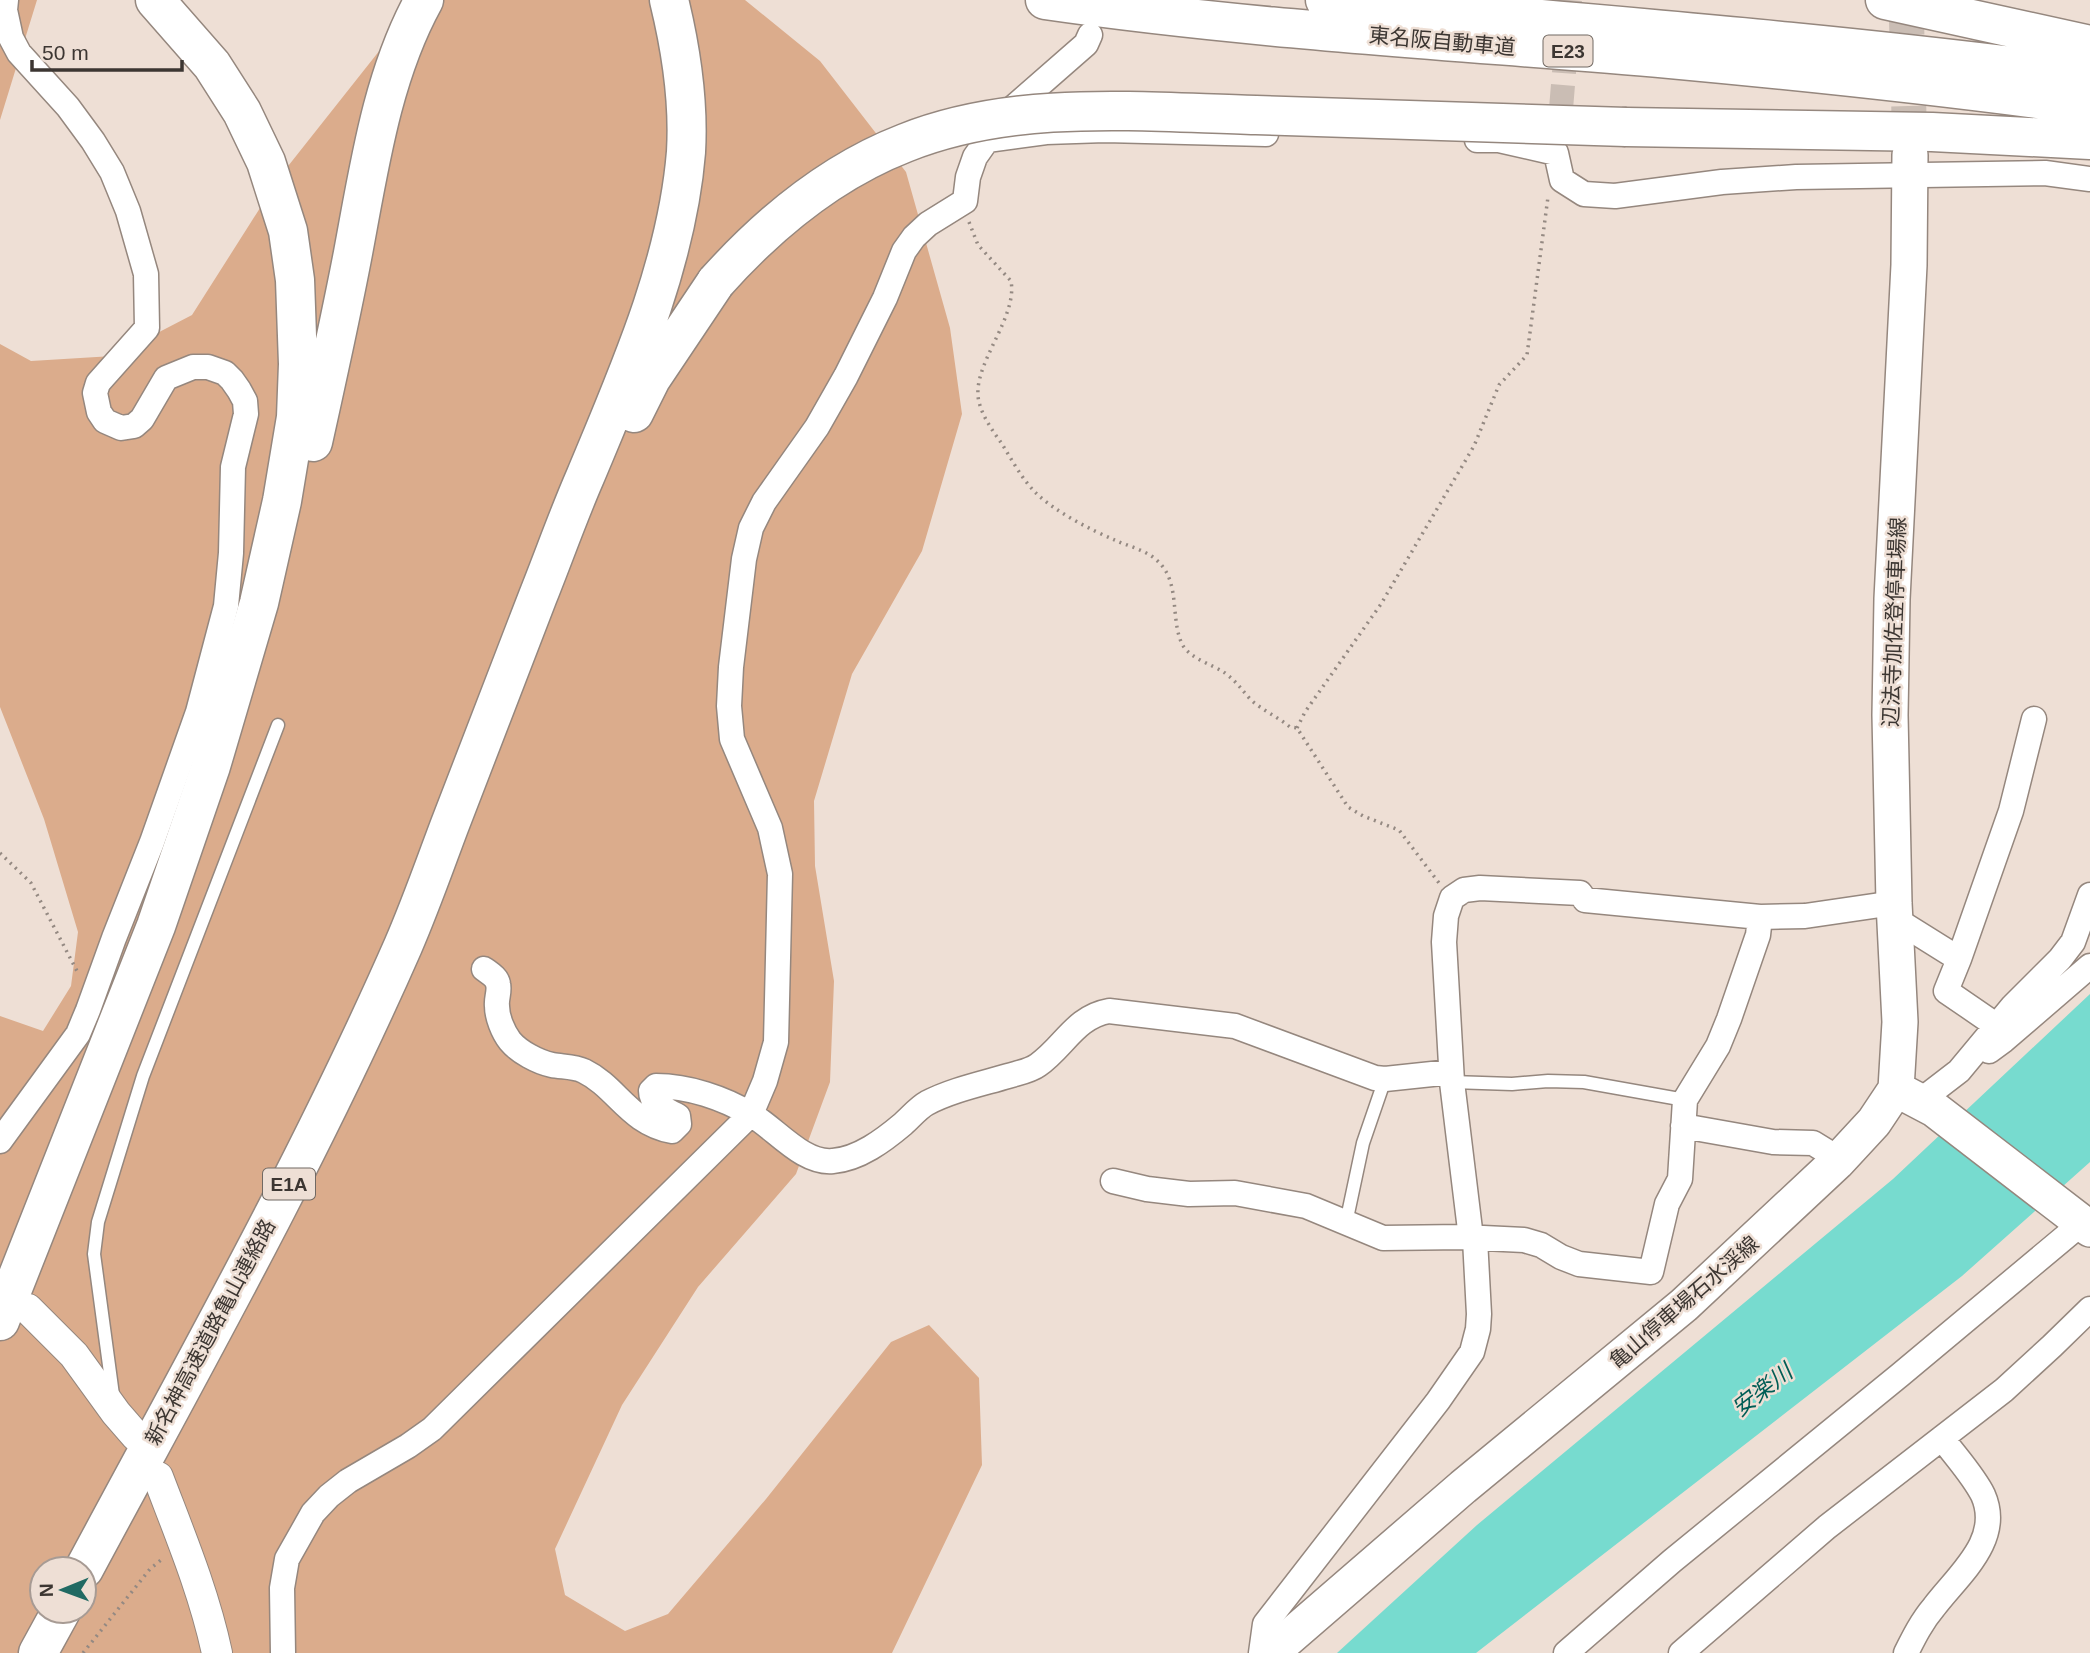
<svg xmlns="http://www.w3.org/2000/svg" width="2090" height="1653" font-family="Arial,'Noto Sans JP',sans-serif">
<rect width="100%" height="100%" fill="#eedfd5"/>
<!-- green -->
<path fill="#dbac8c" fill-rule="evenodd" d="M0 0H37L0 120Z
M434 0H745L820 61 906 172 950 328 962 414 922 551 852 674 814 801 815 866 834 981 830 1082 796 1174 698 1287 622 1405 555 1549 565 1595 625 1631 668 1614 766 1499 891 1342 929 1325 979 1378 982 1465 892 1653H0V1016L43 1031 71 986 78 932 44 819 0 707V344L31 361 113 356 192 315 281 175 395 31ZM42 1569H84V1611H42Z"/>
<!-- water -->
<path fill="#77dbcf" d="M2090 994V1162L1962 1276 1476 1653H1337L1477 1525 1893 1179Z"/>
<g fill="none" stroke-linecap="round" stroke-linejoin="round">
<!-- minor-tunnel -->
<path stroke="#cabdb4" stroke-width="24" stroke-dasharray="24 12" stroke-linecap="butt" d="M1561 109 1570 0"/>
<!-- secondary-tunnel -->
<path stroke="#cabdb4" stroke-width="35" stroke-dasharray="35 18" stroke-linecap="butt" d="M1906 0 1910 155"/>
<defs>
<path id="service" d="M1452 1082 1512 1084 1548 1081 1584 1082 1685 1100
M1346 1223 1363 1143 1385 1079
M113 1395 94 1254 98 1222 143 1076 278 725"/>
<path id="minor" d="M987 140 1046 132 1105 130 1266 134
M1477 140H1499L1556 153 1562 180 1584 194 1615 196 1722 182 1796 177 2045 173 2090 179
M1895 919 1959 959
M484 969C489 973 497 977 498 984 500 991 496 999 497 1006 497 1017 503 1032 510 1041 519 1052 538 1062 552 1065 562 1067 574 1066 584 1071 617 1087 629 1123 672 1131L679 1124 678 1116C667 1110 651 1105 651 1091L656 1086C688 1086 724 1098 752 1115 777 1130 803 1164 833 1161 859 1159 884 1140 903 1124 911 1117 918 1108 927 1103 952 1090 981 1084 1008 1076 1018 1073 1030 1071 1038 1065 1064 1047 1075 1017 1109 1011L1235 1026 1375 1078 1385 1079 1451 1072
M1997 1026 1946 991 1959 959 2011 811 2034 719
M1989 1051 2004 1040 2090 966
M1920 1101 1959 1071 2013 1006 2060 959 2073 942 2090 895
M1683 1126 1773 1142 1813 1143 1839 1159
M0 1141 78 1034 88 1010 114 938 152 842 198 712 226 606 231 553 233 467 246 414 245 401 239 390 232 380 225 373 208 367H193L166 378 142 419 134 426 121 428 105 421 99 412 95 393 98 383 147 328 146 274 128 211 112 172 93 141 68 107 19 53 11 38 5 10 6 0
M1113 1181 1147 1189 1189 1194 1235 1193 1306 1206 1383 1238 1463 1237 1524 1240 1541 1245 1561 1257 1579 1264 1651 1272 1667 1204 1680 1179 1685 1100 1718 1046 1729 1019 1758 935 1760 917
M1471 1238 1452 1082 1444 942 1446 916 1452 898 1464 890 1480 888 1580 893 1585 900 1760 917 1805 916 1894 903
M283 1653 282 1588 287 1559 313 1513 329 1496 348 1481 408 1446 432 1429 751 1114 765 1081 776 1042 780 874 770 828 732 739 729 706 731 667 744 559 751 528 764 502 817 427 846 376 885 298 904 251 914 237 928 224 965 201 968 177 975 157 987 140 1014 107 1086 44 1090 35
M1261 1653 1265 1624 1438 1401 1472 1352 1478 1329 1479 1314 1475 1239
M1566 1653 1672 1561 1900 1375 2082 1223
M1681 1653 1827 1527 2004 1390 2052 1346 2090 1309
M1906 1653C1914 1637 1922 1621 1934 1607 1958 1575 2003 1540 1983 1495 1973 1475 1955 1456 1942 1438"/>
<path id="tertiary" d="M28 1309 74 1355 116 1413 136 1436
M158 1477C180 1535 204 1592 217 1653"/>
<path id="secondary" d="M1896 1089 1900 1022 1894 903 1890 715 1892 599 1909 265 1910 155
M1271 1653 1463 1487 1684 1305 1837 1162 1874 1122 1896 1089 1934 1109 2090 1229"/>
<path id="motorway" d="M1045 0C1252 30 1462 41 1670 59 1811 72 1951 87 2090 106
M1325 0C1580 23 1836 42 2090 76
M1885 0 2090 45
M1626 127 1932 132 2090 140
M634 413 651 379 716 282
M313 442C327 379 341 316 353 253 369 168 382 76 424 0
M0 1321 156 926 211 766 259 603 282 501 296 417 298 364 295 280 288 231 266 162 242 112 212 65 155 0
M84 1569C194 1364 309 1160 403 946 420 907 434 867 449 827 478 750 508 673 538 596 554 556 568 516 585 477 628 374 677 264 686 152 689 101 681 49 669 0
M38 1653 61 1611"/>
</defs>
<!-- service casing -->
<use href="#service" stroke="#95877e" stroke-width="15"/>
<!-- minor casing -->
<use href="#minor" stroke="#95877e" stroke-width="27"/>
<!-- tertiary casing -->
<use href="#tertiary" stroke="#95877e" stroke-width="32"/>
<!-- secondary casing -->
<use href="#secondary" stroke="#95877e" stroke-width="38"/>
<!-- motorway casing -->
<use href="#motorway" stroke="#95877e" stroke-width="41"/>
<!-- path -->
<path stroke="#948982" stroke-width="3.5" stroke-dasharray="2 5" stroke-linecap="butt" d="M969 222 978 245 1011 281C1018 319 970 366 979 402 983 418 993 431 1002 444 1012 460 1022 479 1035 492 1055 512 1091 530 1117 541 1133 548 1151 551 1163 567 1179 588 1171 620 1182 644 1190 659 1212 664 1225 673 1236 681 1242 690 1251 700 1262 710 1278 717 1290 727L1297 728 1348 807 1363 816 1399 830 1439 883
M1297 728 1305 712 1381 604 1474 446 1499 385 1527 355 1548 197
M0 853 31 883 78 973
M83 1653 150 1569 161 1560 164 1561"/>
<!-- service -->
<use href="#service" stroke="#fff" stroke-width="12"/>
<!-- minor -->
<use href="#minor" stroke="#fff" stroke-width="24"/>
<!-- tertiary -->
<use href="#tertiary" stroke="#fff" stroke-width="30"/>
<!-- secondary -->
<use href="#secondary" stroke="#fff" stroke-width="35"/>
<!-- motorway -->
<use href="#motorway" stroke="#fff" stroke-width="38"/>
<defs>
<path id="motorway-bridge" d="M716 282C769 223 830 172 905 143 1015 99 1140 112 1256 115 1379 119 1502 123 1626 127"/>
</defs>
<!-- motorway-bridge casing -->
<use href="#motorway-bridge" stroke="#95877e" stroke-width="41" stroke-linecap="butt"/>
<!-- motorway-bridge -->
<use href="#motorway-bridge" stroke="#fff" stroke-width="38"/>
</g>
<g text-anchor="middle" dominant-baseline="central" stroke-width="5" stroke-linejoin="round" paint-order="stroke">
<!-- shield labels -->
<g fill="#eedfd5" stroke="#716963" stroke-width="2">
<rect x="1543.5" y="35.5" width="49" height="31" rx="5"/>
<rect x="263" y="1168.5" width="52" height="31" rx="5"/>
</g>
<g font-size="19" font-weight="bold" fill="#3c3632">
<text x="1568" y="51">E23</text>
<text x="289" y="1184">E1A</text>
</g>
<!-- street labels -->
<g font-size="21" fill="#3c3632" stroke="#eedfd5">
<text transform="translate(1442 41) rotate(5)">東名阪自動車道</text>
<text transform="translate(1894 622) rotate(-88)">辺法寺加佐登停車場線</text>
<text transform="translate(1684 1302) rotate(-41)">亀山停車場石水渓線</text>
<text transform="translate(210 1332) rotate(-62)">新名神高速道路亀山連絡路</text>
</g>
<!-- water labels -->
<g font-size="23" font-style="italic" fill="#005d55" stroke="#eedfd5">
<text transform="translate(1762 1390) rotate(-38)">安楽川</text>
</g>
</g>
<!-- north arrow -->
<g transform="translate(63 1590) rotate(269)"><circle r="33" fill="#eedfd5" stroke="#a79b94" stroke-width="2"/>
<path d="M0-5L12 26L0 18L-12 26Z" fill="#216a63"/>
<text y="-10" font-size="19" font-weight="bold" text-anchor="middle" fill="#3c3632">N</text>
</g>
<!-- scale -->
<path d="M32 60v10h150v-10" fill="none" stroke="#3c3632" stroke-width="3.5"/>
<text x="42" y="60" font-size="21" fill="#3c3632" stroke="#eedfd5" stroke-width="5" paint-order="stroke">50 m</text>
</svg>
